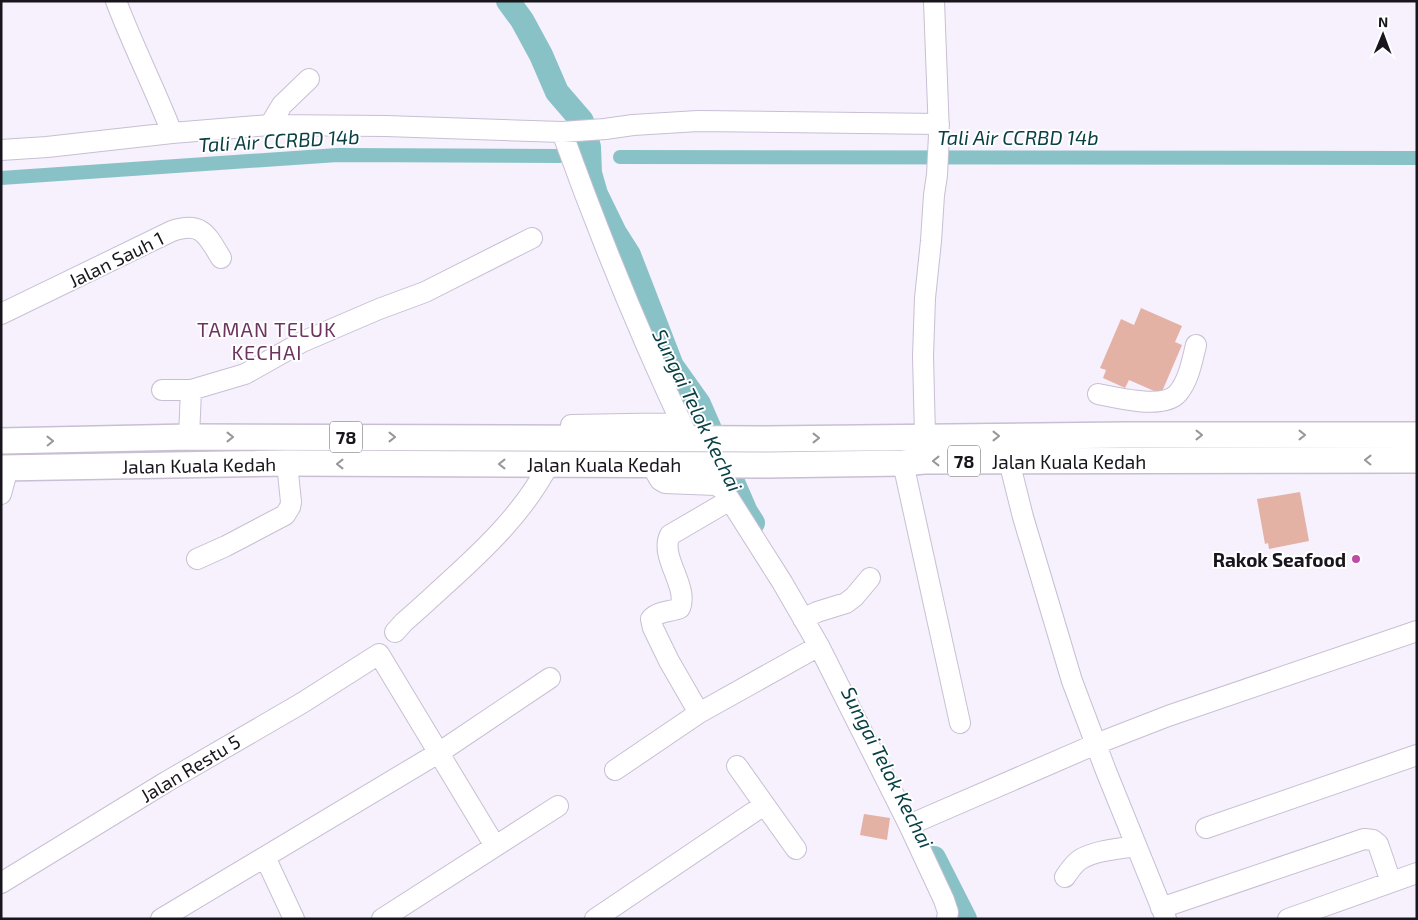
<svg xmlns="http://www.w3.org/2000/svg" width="1418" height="920" font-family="'Exo 2',sans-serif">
<rect width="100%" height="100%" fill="#f6f1fd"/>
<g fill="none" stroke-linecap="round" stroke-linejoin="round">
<!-- canal -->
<path stroke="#88c2c6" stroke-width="14" d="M620 157 1417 158
M1 178 338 155 560 156"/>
<!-- river -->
<path stroke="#88c2c6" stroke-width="24" d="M508 1 522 20 541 55 557 92 582 121 589 147 590 173 596 194 615 233 629 255 672 366 699 404 746 512 753 523
M934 858 965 919"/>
</g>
<!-- building -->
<path fill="#e3b2a5" d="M1141 308 1182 326 1175 342 1182 345 1161 394 1129 380 1125 388 1103 378 1106 370 1100 368 1121 319 1134 325Z
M1300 492 1309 541 1269 549 1268 543 1265 544 1257 499Z
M864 814 890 818 887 840 860 835Z"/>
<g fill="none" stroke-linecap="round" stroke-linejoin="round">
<defs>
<path id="minor" d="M116 1C133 46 155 89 172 133
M270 125 282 105 309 79
M562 132C599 235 641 338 688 437
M1 150 47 147 172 133 270 125 386 126 562 132 605 129 633 125 698 121 939 124
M1 314 172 231C202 221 207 235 221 258
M162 390H191L245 374 302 342 379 309 425 292 532 238
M1098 394C1117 398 1164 410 1178 393 1189 380 1192 361 1196 345
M925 436 923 356 925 298 931 241 934 195 937 175 939 134 934 1
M189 437 191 390
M571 438V425L682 423
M1009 461 1023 517 1072 681 1106 771 1166 919
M650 463 660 480 665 483 716 485 722 489 730 500 782 582 819 646 909 825 944 900 948 912 947 919
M903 463 960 723
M1 494 8 468
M197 559 226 546 285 515 290 507 291 502 287 463
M803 619 817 612 846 603 854 597 870 578
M395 632 404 622C418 610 431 598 444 586 485 549 524 512 549 464
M699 713 669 661 653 628 651 619C658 611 671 612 680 608 689 586 659 557 670 535L730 500
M737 766 796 849
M615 770 699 713 819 646
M909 825 1096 744 1168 716 1417 631
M1206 828 1417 755
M265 857 294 919
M1065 877C1070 870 1074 863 1081 859 1097 850 1119 849 1136 846
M1 883 166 782 302 703 379 654 495 846
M1161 908 1364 839 1373 840 1378 844 1391 882
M161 919 440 752 550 678
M382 919 558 806
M595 919 764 805
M1288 919 1417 873"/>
<path id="major" d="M1 441 189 437 767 439 1125 435H1417
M1 468 287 463 767 465 903 463 924 461 1417 460"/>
</defs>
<!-- minor casing -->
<use href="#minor" stroke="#c8bfd3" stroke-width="22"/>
<!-- major casing -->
<use href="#major" stroke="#c8bfd3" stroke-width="28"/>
<!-- minor -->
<use href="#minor" stroke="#fff" stroke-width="20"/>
<!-- major -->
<use href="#major" stroke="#fff" stroke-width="25"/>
</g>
<!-- one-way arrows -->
<defs><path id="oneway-chevron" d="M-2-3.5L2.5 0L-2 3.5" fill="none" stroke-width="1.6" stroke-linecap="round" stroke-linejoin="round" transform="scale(1.25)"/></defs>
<g stroke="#989699">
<use href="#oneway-chevron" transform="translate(1199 435)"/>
<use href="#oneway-chevron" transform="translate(1302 435)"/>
<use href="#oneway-chevron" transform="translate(996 436)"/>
<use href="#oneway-chevron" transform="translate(230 437)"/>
<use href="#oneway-chevron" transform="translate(392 437)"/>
<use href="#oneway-chevron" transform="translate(816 438)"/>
<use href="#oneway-chevron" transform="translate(50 441) rotate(-1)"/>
<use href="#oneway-chevron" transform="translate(1368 460) rotate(-179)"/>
<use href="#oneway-chevron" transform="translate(936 461) rotate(180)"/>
<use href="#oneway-chevron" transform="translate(340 464) rotate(-180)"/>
<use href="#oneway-chevron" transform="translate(502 464) rotate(180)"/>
</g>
<!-- markers -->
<circle fill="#be4ba5" stroke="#fff" stroke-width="2" cx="1356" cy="559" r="5"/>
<g text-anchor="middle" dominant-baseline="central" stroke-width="4" stroke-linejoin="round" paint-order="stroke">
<!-- shield labels -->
<g fill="#fff" stroke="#5e5b60" stroke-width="1">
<rect x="330" y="421.5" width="32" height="31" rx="4"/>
<rect x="948" y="445.5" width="32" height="31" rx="4"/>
</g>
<g font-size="18" font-weight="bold" fill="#19151c">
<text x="346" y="437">78</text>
<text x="964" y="461">78</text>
</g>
<!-- street labels -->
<g font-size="19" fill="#19151c" stroke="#fff">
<text transform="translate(116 259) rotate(-26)">Jalan Sauh 1</text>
<text x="1069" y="461">Jalan Kuala Kedah</text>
<text x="604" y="464">Jalan Kuala Kedah</text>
<text transform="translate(199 465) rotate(-1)">Jalan Kuala Kedah</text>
<text transform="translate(190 768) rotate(-31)">Jalan Restu 5</text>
</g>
<!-- poi labels -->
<g font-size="19" font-weight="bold" fill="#19151c" stroke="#fff" text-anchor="end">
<text x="1346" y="559">Rakok Seafood</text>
</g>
<!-- water labels -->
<g font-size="20" font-style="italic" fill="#094044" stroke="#fff">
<text x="1018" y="137">Tali Air CCRBD 14b</text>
<text transform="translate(279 140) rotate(-3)">Tali Air CCRBD 14b</text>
<text transform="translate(698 410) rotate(64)">Sungai Telok Kechai</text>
<text transform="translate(888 767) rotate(63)">Sungai Telok Kechai</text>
</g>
<!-- neighbourhood labels -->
<g font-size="20" letter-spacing="1" fill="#6d345f" stroke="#fff">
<text x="267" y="329">TAMAN TELUK<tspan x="267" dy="23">KECHAI</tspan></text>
</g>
</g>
<!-- border -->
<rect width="1418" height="920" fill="none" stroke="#19151c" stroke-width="5"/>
<!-- north arrow -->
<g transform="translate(1383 35) rotate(1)" stroke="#ffffff" stroke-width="4" paint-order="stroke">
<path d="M0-4L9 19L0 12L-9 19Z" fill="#19151c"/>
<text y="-8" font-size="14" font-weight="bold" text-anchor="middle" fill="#19151c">N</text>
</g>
</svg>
